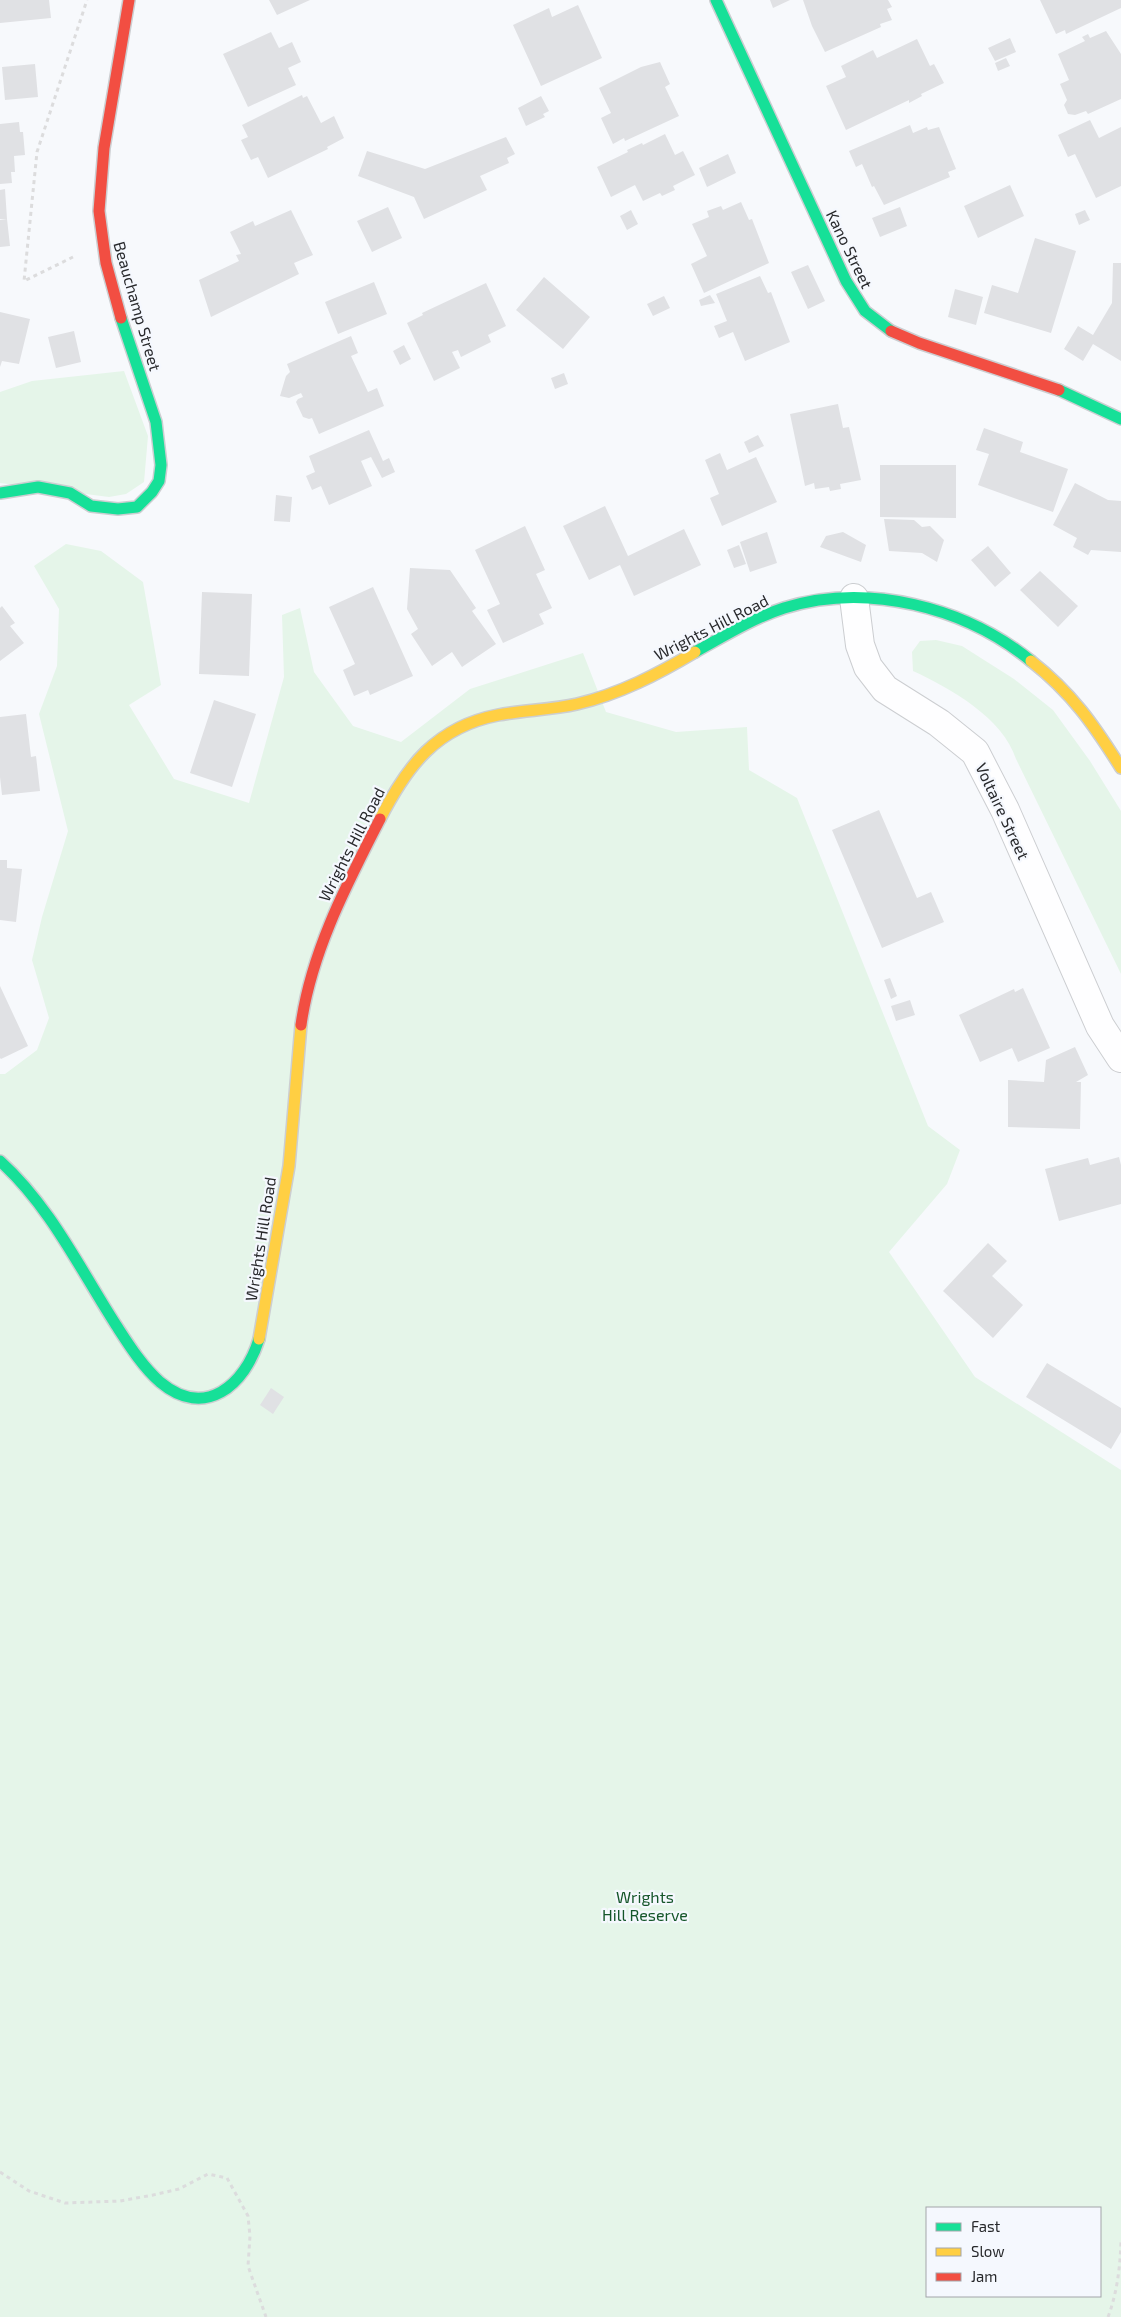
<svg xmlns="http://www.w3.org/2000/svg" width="1121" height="2317" font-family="'Exo 2',sans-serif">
<rect width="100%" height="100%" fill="#f7f9fc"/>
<!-- green -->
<path fill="#e5f5e9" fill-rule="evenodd" d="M124 371 148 436 144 482 126 494 109 497 0 483V392L32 381Z
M66 544 101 551 143 582 161 685 129 705 174 779 249 803 284 677 282 615 300 608 314 672 353 726 401 742 470 689 583 653 606 712 676 732 747 727 749 770 797 798 928 1126 960 1150 947 1184 889 1252 975 1377 1121 1470V2317H0V1074H5L37 1050 49 1018 32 960 42 917 68 831 39 714 57 666 59 609 34 566ZM927 2208H1100V2296H927Z
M936 640 962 646 1014 679 1053 710 1090 761 1121 811V974L1016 759C1003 718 950 688 913 671L912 652 920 641Z"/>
<!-- building -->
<path fill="#e0e1e4" d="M0 0H49L51 18 0 23Z
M269 0H310L277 15Z
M770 0H790L773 8Z
M803 0H888L892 7 887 9 892 20 880 24 881 27 825 52 812 26Z
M1040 0H1121V8L1066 34 1065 30 1056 34Z
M578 5 602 58 541 86 513 25 549 8 552 17Z
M1106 31 1121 54V99L1088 114 1086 111 1075 115 1068 114 1064 105 1067 100 1060 84 1069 80 1058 54 1085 41 1082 37 1088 34 1090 38Z
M271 32 279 48 292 42 301 62 288 68 296 85 248 107 223 54Z
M1010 38 1016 52 995 61 988 48Z
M917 39 930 66 934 64 944 83 921 94 922 96 909 103V100L846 130 826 86 846 77 841 66 873 50 877 58Z
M1006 58 1010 66 998 71 995 63Z
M660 62 670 84 665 87 679 116 625 141 624 138 613 144 601 118 611 113 599 88 641 67Z
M35 64 38 97 5 100 2 67Z
M302 95 303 98 307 96 321 123 334 116 344 138 327 147 328 149 268 178 258 157 251 160 241 140 248 137 242 125Z
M541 96 549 111 543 114 545 117 526 126 518 108Z
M1090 120 1099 138 1121 127V186L1096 198 1075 154 1068 157 1058 135Z
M19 122 20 132H23L25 155 14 156 15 172H11L12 183 0 184V124Z
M910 125 913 133 927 127 928 130 939 127 956 169 948 172 950 177 884 205 874 186 872 187 862 164 856 167 849 151Z
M665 134 675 155 683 151 695 175 673 186 675 190 662 196 660 193 643 201 635 185 611 197 597 167 628 152 627 150 642 143 643 145Z
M506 137 515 154 507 158 509 163 480 176 487 190 424 219 414 197 358 176 367 151 425 169Z
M728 154 736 173 707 187 699 168Z
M1010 185 1024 216 978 238 964 206Z
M5 189 7 219H0V190Z
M741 202 749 220 752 219 769 263 704 293 691 264 707 256 692 224 709 217 707 211 721 206 723 210Z
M388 207 402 238 372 252 357 221Z
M900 207 907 226 880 237 872 218Z
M291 210 313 255 294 263 299 274 211 317 199 280 239 261 236 255 241 254 230 232 253 221 255 226Z
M631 210 638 224 627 230 620 216Z
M1085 210 1090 220 1079 225 1075 214Z
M7 219 10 246 0 247V220Z
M1035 238 1076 251 1051 333 984 313 992 285 1018 293Z
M1113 263H1121V361L1093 344 1083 361 1064 349 1078 326 1093 335 1112 303Z
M808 265 825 301 808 309 791 272Z
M760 276 768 293 771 292 790 342 745 361 733 332 719 338 714 326 727 321 716 294Z
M544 277 590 317 563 349 516 310Z
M374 282 387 314 338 334 325 302Z
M486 283 506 326 488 335 491 342 461 357 458 350 452 352 460 368 434 381 407 323 423 315 422 313Z
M955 289 983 297 976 325 948 317Z
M710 295 715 303 701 306 699 300Z
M664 296 670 308 653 316 647 304Z
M0 312 30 319 19 364 2 361 0 367Z
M74 331 81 362 56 368 48 337Z
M351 336 358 353 351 356 368 392 377 388 384 406 319 434 312 418 309 419 303 417 296 402 298 399 303 397 301 393 289 398 280 396 286 376 290 372 287 364Z
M404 345 411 359 400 365 393 351Z
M564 373 568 384 555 389 551 378Z
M838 404 843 428 849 427 861 480 840 484 841 489 830 491 829 487 815 489 814 483 805 486 790 414Z
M984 428 1023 442 1020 452 1068 469 1053 512 978 485 989 454 976 450Z
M369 430 383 461 389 458 395 472 382 478 371 457 361 461 372 486 329 505 321 486 312 490 306 476 315 472 309 456Z
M758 435 764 446 749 453 744 442Z
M720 453 727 470 756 457 777 502 722 526 710 498 719 494 705 460Z
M880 465H956V518L880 517Z
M1075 483 1108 500 1121 501V552L1091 550 1088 555 1073 547 1077 538 1053 525Z
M276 495 292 497 290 522 274 521Z
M605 506 628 556 684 529 701 565 634 596 620 565 589 580 563 526Z
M884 519 914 520 922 527 930 526 944 540 937 562 922 553 889 551Z
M525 526 545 570 536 574 552 608 539 614 544 624 503 643 487 610 500 604 475 550Z
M767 532 777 563 750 572 740 542Z
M843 532 866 545 861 562 820 547 826 536Z
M739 545 746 564 734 568 727 550Z
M988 546 1011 573 995 587 971 560Z
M410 568 450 570 476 608 472 611 496 644 462 667 452 652 432 666 411 634 418 629 407 609Z
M1040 571 1078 606 1058 627 1020 590Z
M373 587 413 676 370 695 368 690 354 696 343 670 355 664 329 607Z
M202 592 252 594 249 676 199 674Z
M2 606 15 623 10 626 24 643 0 661V608Z
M214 700 256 714 232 787 190 773Z
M26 714 31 757 36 756 40 791 2 795 0 777V717Z
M879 810 917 898 931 892 944 922 882 948 832 830Z
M0 860H7V868L22 869 16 922 0 920Z
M890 978 897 996 891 999 884 980Z
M0 986 28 1046 1 1059 0 1058Z
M1023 988 1050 1048 1018 1062 1012 1048 980 1062 959 1015 1014 989 1015 992Z
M910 1000 915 1015 896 1021 891 1006Z
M1075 1047 1088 1075 1076 1082H1081L1080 1129 1008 1127V1080L1044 1082 1046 1060Z
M1119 1157 1121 1165V1204L1059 1221 1045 1169 1088 1158 1090 1165Z
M988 1243 1007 1261 992 1276 1023 1305 993 1338 943 1291Z
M1047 1363 1121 1408V1432L1111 1449 1026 1397Z
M271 1388 284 1397 273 1414 260 1405Z"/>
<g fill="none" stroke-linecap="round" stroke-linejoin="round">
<defs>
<path id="street" d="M854 598 860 645 868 667 885 689 939 723 975 752 1005 810 1100 1026 1121 1058"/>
<path id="fast" d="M716 0 846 281 865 311 891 331
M1059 390 1121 419
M0 493 38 487 70 493 91 506 118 509 137 507 152 492 159 481 161 465 156 422 121 318
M695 652C724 636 753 618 784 608 867 582 965 607 1031 661
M0 1161C50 1206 80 1269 116 1325 129 1345 142 1366 160 1382 205 1420 245 1385 259 1339"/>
<path id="slow" d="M1031 661C1072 693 1094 725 1121 768
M380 819C407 766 436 727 498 715 524 710 551 710 577 704 620 694 658 674 695 652
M259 1339 289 1166 301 1025"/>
<path id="jam" d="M121 318 106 263 99 211 104 148 129 0
M891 331 919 343 1059 390
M301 1025C311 952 347 884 380 819"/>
</defs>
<!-- street casing -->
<use href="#street" stroke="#ccced1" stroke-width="30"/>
<!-- fast casing -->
<use href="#fast" stroke="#ccced1" stroke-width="14"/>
<!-- slow casing -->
<use href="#slow" stroke="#ccced1" stroke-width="14"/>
<!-- jam casing -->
<use href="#jam" stroke="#ccced1" stroke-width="14"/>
<!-- path -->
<path stroke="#dcdcdd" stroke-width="3" stroke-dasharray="4 4" stroke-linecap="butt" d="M73 257 24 281 37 152 87 0
M0 2172 29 2191 65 2203 120 2201 153 2195 179 2189 208 2174 227 2178 248 2216 250 2236 248 2266 266 2317
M1108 2317C1117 2293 1120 2268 1121 2242"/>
<!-- street -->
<use href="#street" stroke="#fefeff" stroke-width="28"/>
<!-- fast -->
<use href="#fast" stroke="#16e098" stroke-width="11"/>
<!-- slow -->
<use href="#slow" stroke="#ffcf43" stroke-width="11"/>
<!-- jam -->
<use href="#jam" stroke="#f24e42" stroke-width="11"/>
</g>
<g text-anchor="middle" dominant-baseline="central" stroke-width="4.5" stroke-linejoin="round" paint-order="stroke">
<!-- street labels -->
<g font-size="16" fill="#28292c" stroke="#f5f8fe">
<text transform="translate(850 249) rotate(64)">Kano Street</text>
<text transform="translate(138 306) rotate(74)">Beauchamp Street</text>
<text transform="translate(711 627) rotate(-27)">Wrights Hill Road</text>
<text transform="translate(1003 811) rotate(65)">Voltaire Street</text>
<text transform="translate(351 844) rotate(-63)">Wrights Hill Road</text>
<text transform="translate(260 1239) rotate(-81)">Wrights Hill Road</text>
</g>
<!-- park labels -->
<g font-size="16" fill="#15562a" stroke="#f5f8fe">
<text x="645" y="1896">Wrights<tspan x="645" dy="18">Hill Reserve</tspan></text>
</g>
</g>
<!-- legend -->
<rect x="926" y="2207" width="175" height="90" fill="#f5f8fe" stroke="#a3a5aa"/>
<rect x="936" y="2223" width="25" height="8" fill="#16e098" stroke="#a3a5aa"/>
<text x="971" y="2232" font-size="15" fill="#28292c">Fast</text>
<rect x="936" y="2248" width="25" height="8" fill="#ffcf43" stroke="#a3a5aa"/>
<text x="971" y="2257" font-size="15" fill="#28292c">Slow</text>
<rect x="936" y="2273" width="25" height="8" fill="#f24e42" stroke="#a3a5aa"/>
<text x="971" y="2282" font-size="15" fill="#28292c">Jam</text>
</svg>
